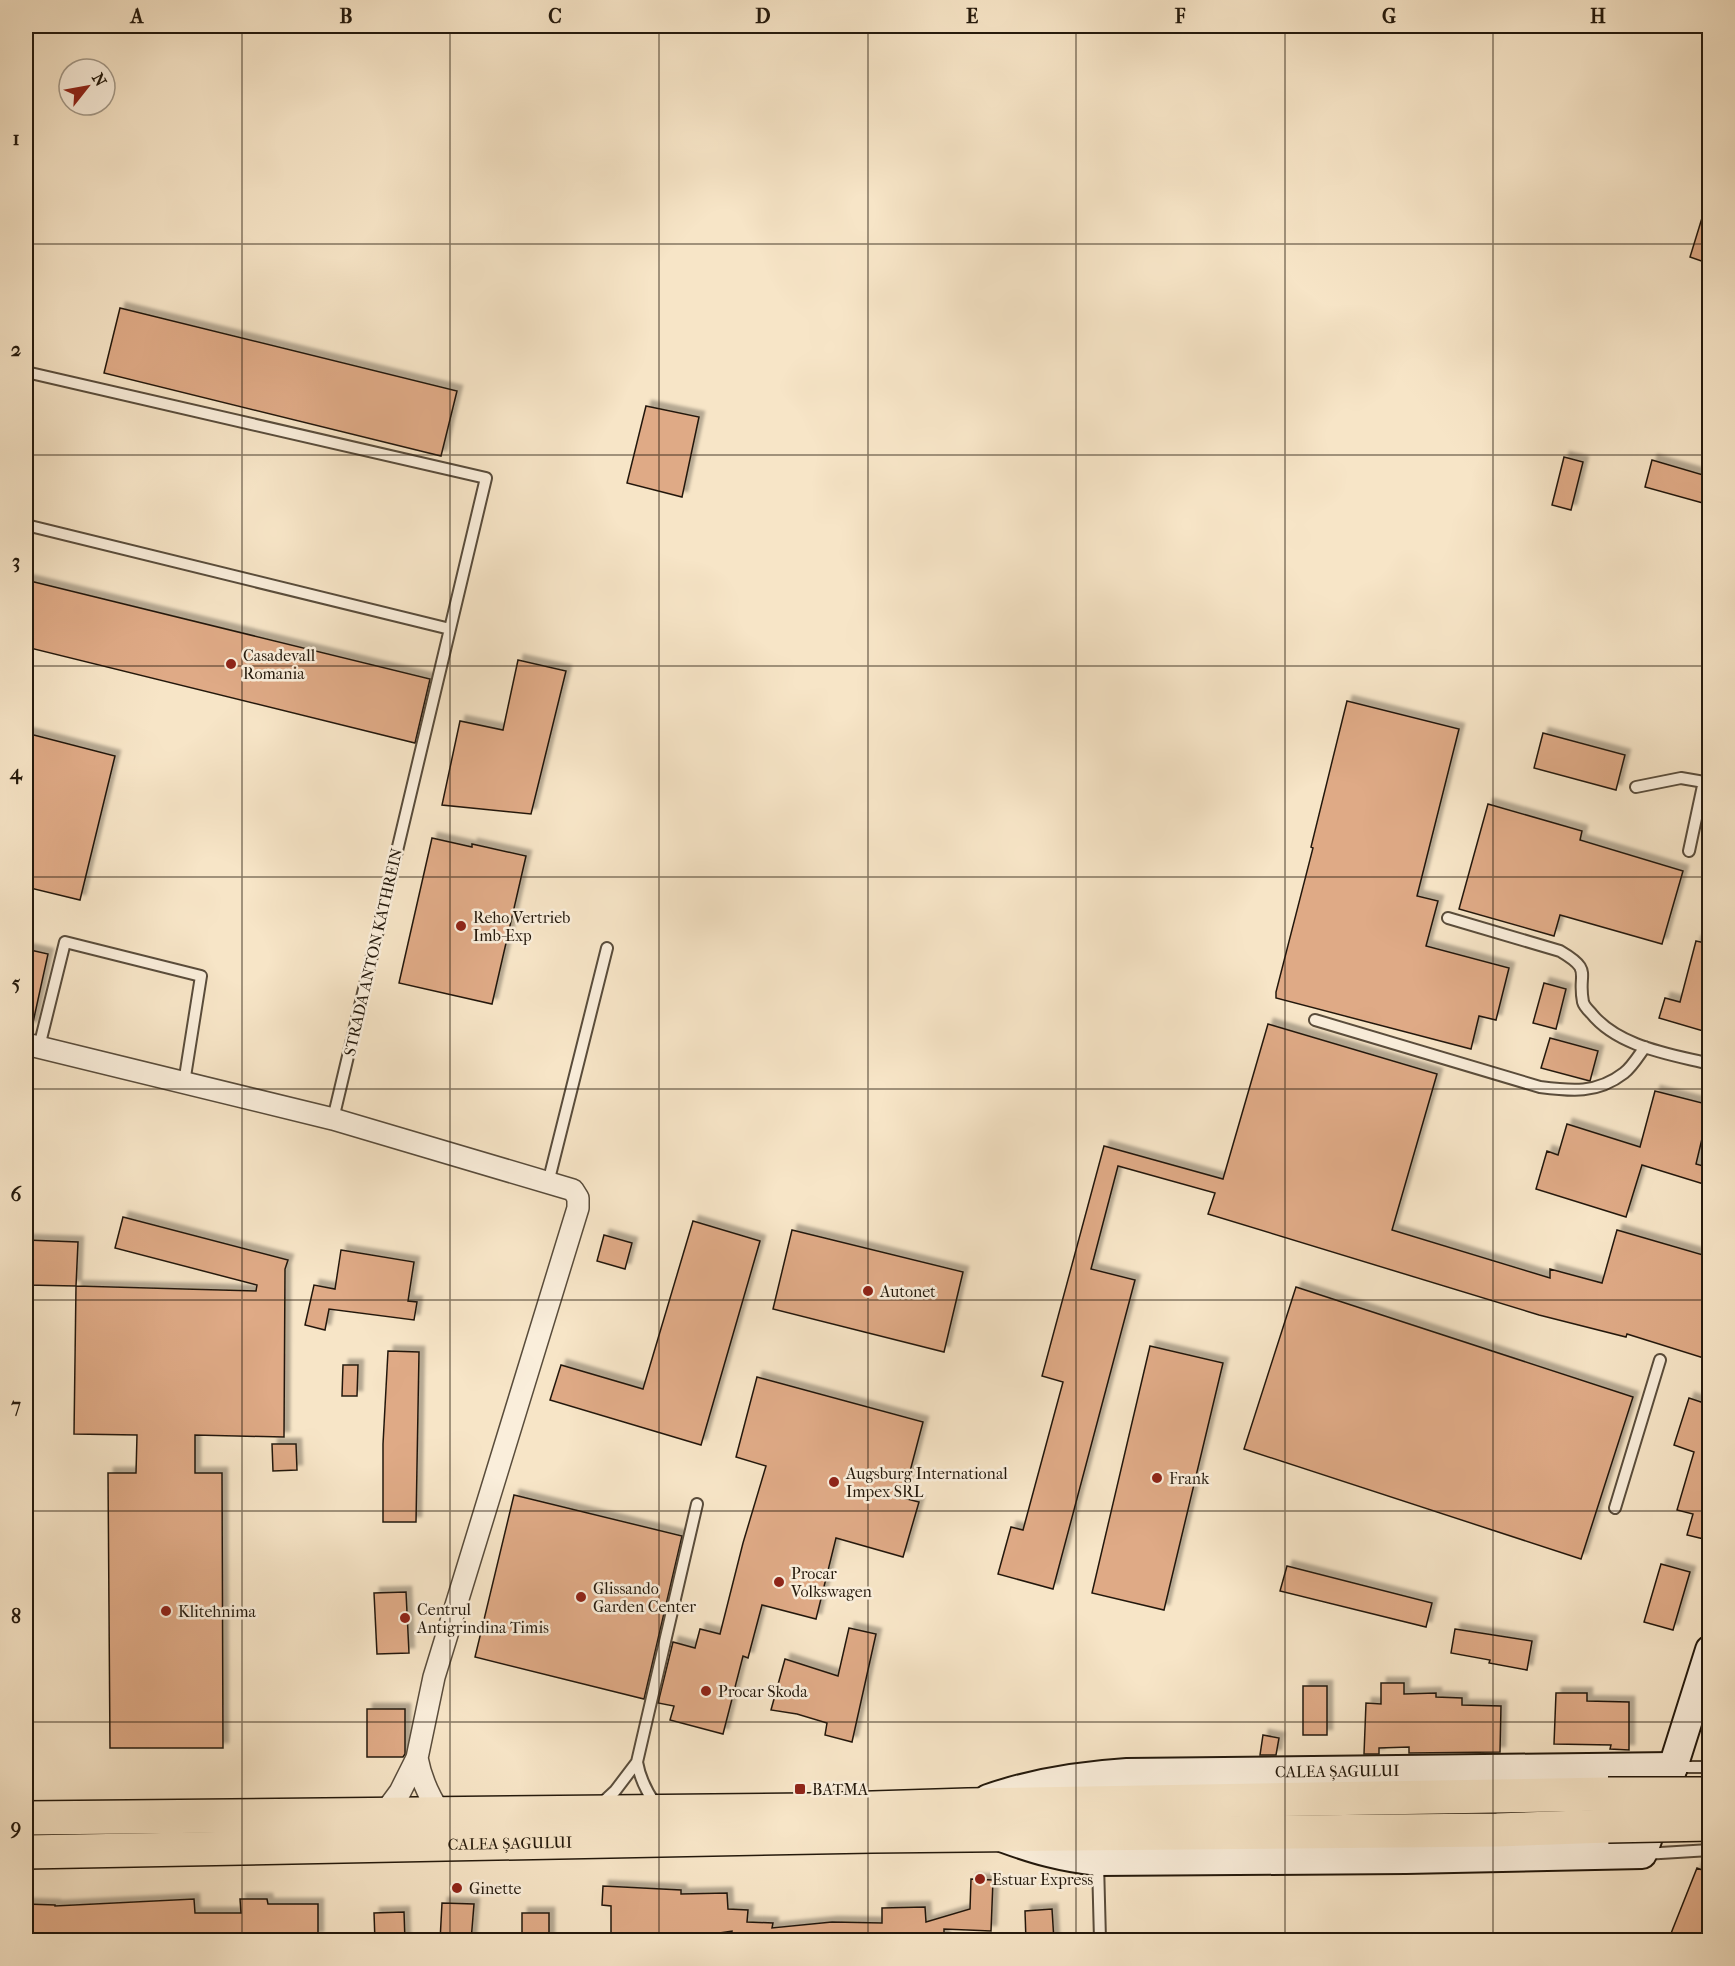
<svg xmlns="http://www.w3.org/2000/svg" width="1735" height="1966" font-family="'IM FELL French Canon',serif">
<defs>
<filter id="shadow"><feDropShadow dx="5.5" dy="-5.5" stdDeviation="1.5" flood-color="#0004"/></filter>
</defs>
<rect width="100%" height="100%" fill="#f7e5c7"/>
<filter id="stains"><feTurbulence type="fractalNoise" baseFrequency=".00333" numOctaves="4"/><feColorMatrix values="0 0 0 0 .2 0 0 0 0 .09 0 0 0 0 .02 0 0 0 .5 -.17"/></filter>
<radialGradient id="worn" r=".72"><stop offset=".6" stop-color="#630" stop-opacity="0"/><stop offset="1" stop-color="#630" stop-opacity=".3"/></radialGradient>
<!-- building -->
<path fill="#dfaa86" stroke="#24190c" stroke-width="1.5" filter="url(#shadow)" d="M1706 205 1710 206V264L1690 257Z
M120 308 457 391 441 456 104 373Z
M646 406 699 417 682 497 627 483Z
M1564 457 1583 462 1571 510 1552 505Z
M1652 460 1710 477V505L1645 487Z
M26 580 430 679 415 743 26 647Z
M518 660 566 671 531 814 442 805 460 721 503 730Z
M1347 701 1459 729 1417 896 1438 901 1426 946 1509 968 1496 1020 1479 1016 1471 1049 1276 998V992L1313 848 1311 847Z
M26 733 115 756 80 900 26 887Z
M1543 733 1625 755 1616 790 1534 768Z
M1488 804 1582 831 1580 840 1683 871 1662 944 1560 915 1554 936 1459 909Z
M432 838 472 847V844L526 856 492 1004 399 983Z
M1696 941 1710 944V1033L1659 1018 1665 998 1680 1002Z
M26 949 48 954 32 1027H26Z
M1544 983 1566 989 1556 1029 1533 1023Z
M1268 1024 1437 1074 1392 1230 1550 1278V1269L1602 1283 1617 1230 1710 1257V1360L1627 1334 1626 1337 1539 1315 1208 1214 1215 1193 1118 1166 1091 1269 1135 1280 1053 1589 998 1574 1011 1527 1023 1530 1063 1382 1042 1376 1104 1146 1223 1179Z
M1550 1038 1598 1051 1590 1081 1541 1068Z
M1655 1091 1710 1105 1696 1164 1710 1168V1186L1642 1165 1626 1217 1536 1189 1547 1151 1558 1155 1567 1124 1640 1147Z
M123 1217 288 1260 285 1269 284 1437 195 1435V1473H222L223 1748H110L108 1473H136L137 1435 74 1434 76 1286 256 1291 257 1285 115 1248Z
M693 1221 760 1241 701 1445 550 1400 561 1365 643 1389Z
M792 1230 963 1272 944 1352 773 1309Z
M604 1235 632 1243 625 1269 597 1261Z
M26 1240 78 1242 76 1286 26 1285Z
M341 1250 414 1262 408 1301 417 1302 414 1320 329 1309 325 1330 305 1325 314 1285 335 1289Z
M1296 1287 1633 1397 1581 1559 1244 1449Z
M1150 1346 1223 1363 1164 1610 1092 1593Z
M388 1351 419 1352 416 1522H383V1444Z
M343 1365H358L357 1396H342Z
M757 1377 923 1422 903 1498 919 1502 903 1557 836 1538 816 1619 762 1605 748 1658 743 1656 723 1734 670 1720 674 1706 658 1703 673 1642 695 1648 700 1629 720 1634 743 1543 766 1466 736 1457Z
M1689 1398 1710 1405V1521L1704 1539 1687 1535 1693 1514 1677 1510 1694 1452 1674 1445Z
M272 1444H296L297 1470 273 1471Z
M514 1495 682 1536 644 1699 475 1657Z
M1661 1564 1690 1572 1673 1630 1644 1622Z
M1287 1566 1432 1603 1426 1627 1280 1591Z
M406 1592 409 1653 377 1654 374 1593Z
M849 1628 876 1634 852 1742 825 1735 827 1723 797 1714 771 1710 785 1659 838 1676Z
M1455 1629 1532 1641 1527 1670 1489 1663 1490 1660 1451 1653Z
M1381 1683H1404V1694L1436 1693V1697L1462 1698V1705L1501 1706 1500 1752 1409 1753V1747L1379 1748V1754H1364L1366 1703 1381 1704Z
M1303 1686H1327V1735H1303Z
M1556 1693H1587V1701L1629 1702V1750L1610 1749 1611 1745 1554 1744Z
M367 1709H405V1754L403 1757H367Z
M1263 1735 1279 1738 1276 1755H1260Z
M1697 1868 1710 1873V1915L1699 1941H1668Z
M971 1879 993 1880 991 1931 944 1929V1941H732V1931L679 1939V1941H611V1906L602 1905 603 1886 681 1890V1894L727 1893 728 1909 748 1910 747 1922 773 1923 772 1928 832 1922 882 1923V1908L925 1907 926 1922 970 1909Z
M194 1899 195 1913H241L240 1899H267L268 1904H318V1937H268V1941H26V1904L55 1905V1906Z
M442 1903 474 1904 471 1941H440Z
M1052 1909 1054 1941H1026L1025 1911Z
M404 1912 405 1941H375L374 1913Z
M522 1913H549V1941H522Z"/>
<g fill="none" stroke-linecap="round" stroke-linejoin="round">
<defs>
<path id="lane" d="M26 372 486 478 333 1119
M26 525 450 629
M1636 787 1681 778 1710 783
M1689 851 1704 781
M1448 918 1560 951C1594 971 1577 972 1583 1002 1584 1006 1588 1010 1591 1013 1618 1047 1670 1054 1710 1064
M1315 1020 1540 1087C1571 1091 1597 1094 1624 1073 1632 1067 1639 1055 1645 1047
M39 1047 65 942 201 976 184 1083
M548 1183 607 948
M1615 1508 1660 1360
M637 1762C640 1779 646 1791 656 1805
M1676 1767H1710
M601 1804 615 1791 637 1762 697 1504
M1644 1854 1710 1850
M1098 1863 1100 1940"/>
<path id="street" d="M26 1044 333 1119 573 1190 578 1198V1208L434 1677 417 1758 400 1792 383 1815
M417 1758C421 1779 428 1795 440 1813"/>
<g id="secondary">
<path id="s1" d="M988 1799C1034 1783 1079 1776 1127 1773L1673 1767"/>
<path d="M1004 1838C1037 1850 1062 1857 1098 1861L1406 1859 1642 1854 1673 1767 1710 1650"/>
</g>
<g id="primary">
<path d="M26 1818 809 1810 968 1805 1608 1794"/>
<path id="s2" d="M26 1852 872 1836 1497 1830 1608 1826"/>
</g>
</defs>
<!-- lane casing -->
<use href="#lane" stroke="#594c3b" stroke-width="14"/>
<!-- street casing -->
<use href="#street" stroke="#594c3b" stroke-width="24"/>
<!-- secondary casing -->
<use href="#secondary" stroke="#24190c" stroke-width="32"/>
<!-- primary casing -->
<use href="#primary" stroke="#24190c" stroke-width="36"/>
<!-- lane -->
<use href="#lane" stroke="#faeedb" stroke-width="10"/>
<!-- street -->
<use href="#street" stroke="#faeedb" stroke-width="21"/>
<!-- secondary -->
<use href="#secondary" stroke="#faeedb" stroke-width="28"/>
<!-- primary -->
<use href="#primary" stroke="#f7e5c7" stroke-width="33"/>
<defs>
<path id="primary-bridge" d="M1608 1794H1710
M1608 1826 1710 1824"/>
</defs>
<!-- primary-bridge casing -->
<use href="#primary-bridge" stroke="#24190c" stroke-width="36" stroke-linecap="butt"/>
<!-- primary-bridge -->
<use href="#primary-bridge" stroke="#f7e5c7" stroke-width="33"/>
</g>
<!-- grid -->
<path fill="none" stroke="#24190c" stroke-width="1.5" stroke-opacity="0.55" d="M242 26V1940M450 26V1940M659 26V1940M868 26V1940M1076 26V1940M1285 26V1940M1493 26V1940M26 244H1710M26 455H1710M26 666H1710M26 877H1710M26 1089H1710M26 1300H1710M26 1511H1710M26 1722H1710"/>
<!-- markers -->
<g fill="#8f2418" stroke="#faeedb" stroke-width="2">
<circle cx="231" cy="664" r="6"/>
<circle cx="461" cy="926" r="6"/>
<circle cx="868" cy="1291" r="6"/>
<circle cx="1157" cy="1478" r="6"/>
<circle cx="834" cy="1482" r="6"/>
<circle cx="779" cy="1582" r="6"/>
<circle cx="581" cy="1597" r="6"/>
<circle cx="166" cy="1611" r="6"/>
<circle cx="405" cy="1618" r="6"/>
<circle cx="706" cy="1691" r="6"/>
<rect x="794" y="1783" width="12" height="12" rx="3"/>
<circle cx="980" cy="1879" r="6"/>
<circle cx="457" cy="1888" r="6"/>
</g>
<g text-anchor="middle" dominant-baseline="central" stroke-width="5" stroke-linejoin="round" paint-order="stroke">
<!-- poi labels -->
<g font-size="16" fill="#24190c" stroke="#faeedb" text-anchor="start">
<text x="243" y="655">Casadevall<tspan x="243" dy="18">Romania</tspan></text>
<text x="473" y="917">Reho Vertrieb<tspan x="473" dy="18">Imb-Exp</tspan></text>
<text x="880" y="1291">Autonet</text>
<text x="846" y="1473">Augsburg International<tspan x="846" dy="18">Impex SRL</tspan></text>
<text x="1169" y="1478">Frank</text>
<text x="791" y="1573">Procar<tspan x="791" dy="18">Volkswagen</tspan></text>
<text x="593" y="1588">Glissando<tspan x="593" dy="18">Garden Center</tspan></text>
<text x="417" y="1609">Centrul<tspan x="417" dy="18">Antigrindina Timis</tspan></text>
<text x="178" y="1611">Klitehnima</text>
<text x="718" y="1691">Procar Skoda</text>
<text x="812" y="1789">BATMA</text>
<text x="992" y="1879">Estuar Express</text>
<text x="469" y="1888">Ginette</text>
</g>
<!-- street labels -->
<g font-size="16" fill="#24190c" stroke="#faeedb">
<text transform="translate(373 952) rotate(-77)">STRADA ANTON KATHREIN</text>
<text stroke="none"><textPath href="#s1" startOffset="352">CALEA ȘAGULUI</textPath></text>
<text stroke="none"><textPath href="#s2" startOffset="484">CALEA ȘAGULUI</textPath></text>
</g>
</g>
<!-- margin -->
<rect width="1735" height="1966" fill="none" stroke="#f7e5c7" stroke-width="66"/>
<!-- north arrow -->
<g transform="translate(87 87) rotate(59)"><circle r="28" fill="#faeedb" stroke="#a49988" stroke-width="1.5"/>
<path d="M0-4.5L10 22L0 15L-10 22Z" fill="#8f2418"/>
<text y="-9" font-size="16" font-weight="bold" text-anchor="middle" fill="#24190c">N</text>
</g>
<rect x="33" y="33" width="1669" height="1900" fill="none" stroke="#24190c" stroke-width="2"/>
<g font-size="20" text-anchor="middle" font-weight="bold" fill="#24190c">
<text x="137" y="23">A</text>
<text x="346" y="23">B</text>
<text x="555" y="23">C</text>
<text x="763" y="23">D</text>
<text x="972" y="23">E</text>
<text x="1180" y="23">F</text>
<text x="1389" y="23">G</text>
<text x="1598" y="23">H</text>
<text x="16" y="145">1</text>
<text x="16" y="356">2</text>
<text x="16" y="568">3</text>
<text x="16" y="779">4</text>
<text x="16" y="990">5</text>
<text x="16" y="1201">6</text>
<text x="16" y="1412">7</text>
<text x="16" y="1623">8</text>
<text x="16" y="1834">9</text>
</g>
<rect width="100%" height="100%" filter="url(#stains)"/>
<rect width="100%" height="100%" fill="url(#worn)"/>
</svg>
